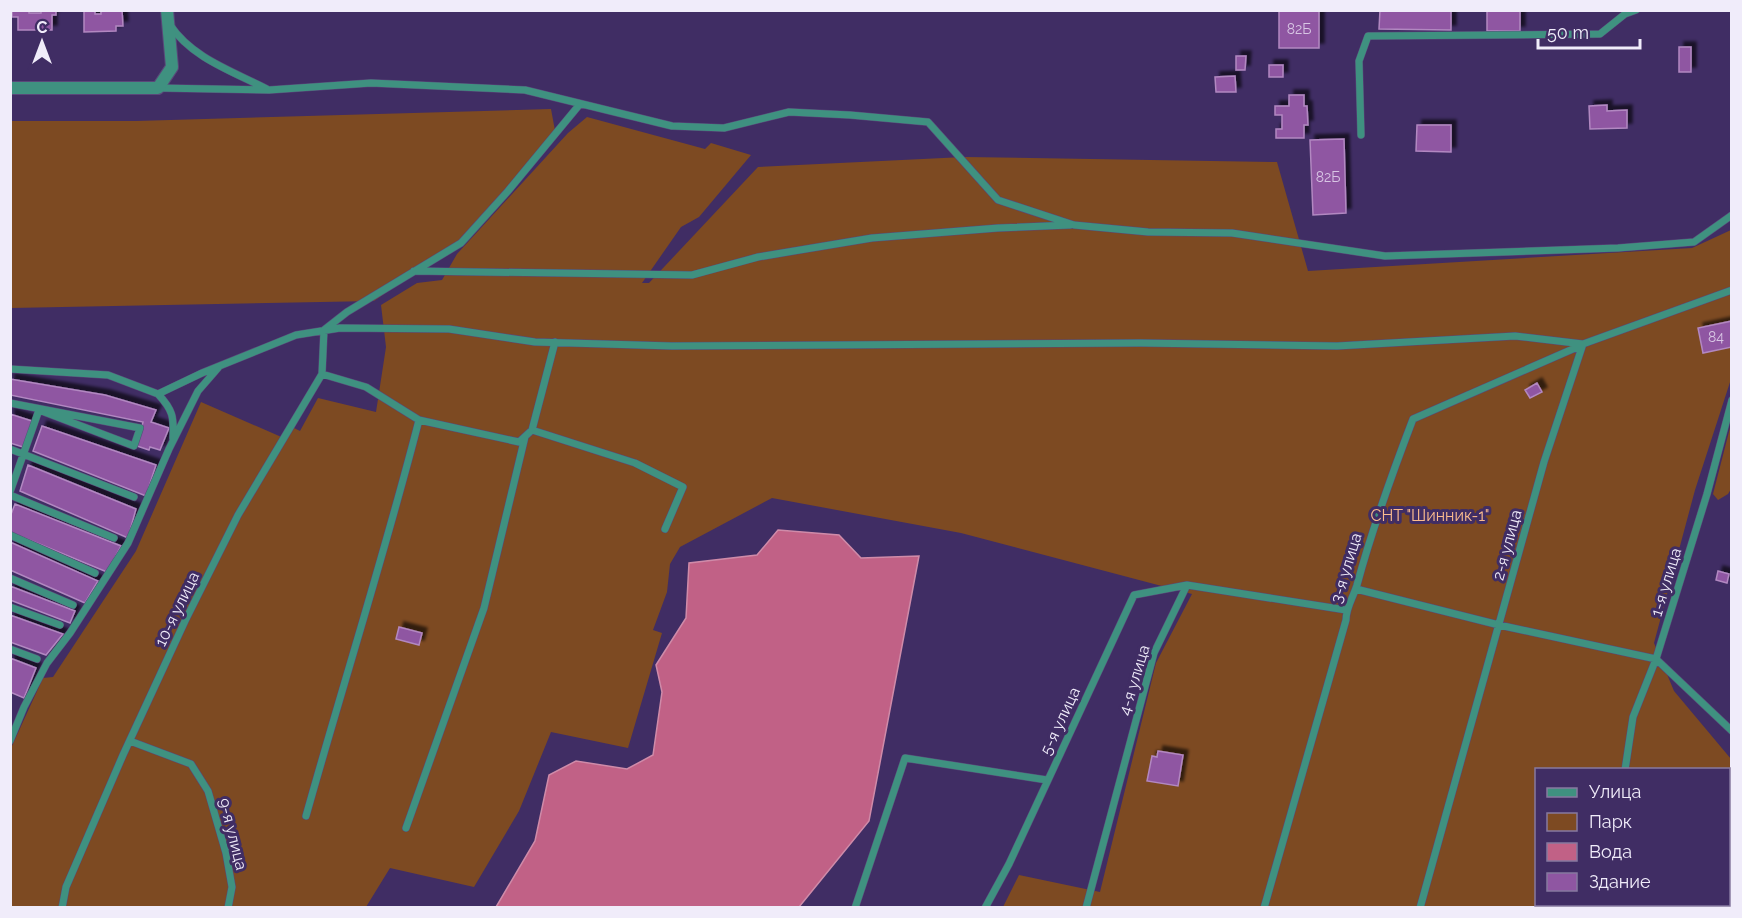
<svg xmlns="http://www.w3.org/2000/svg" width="1742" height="918" font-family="Raleway,sans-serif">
<defs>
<filter id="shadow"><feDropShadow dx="5" dy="-5" stdDeviation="1.5" flood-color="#0009"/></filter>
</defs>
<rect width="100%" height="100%" fill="#402d64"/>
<!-- green -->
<path fill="#7d4a22" d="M551 109 556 136 455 245 374 301 11 308 10 121H136Z
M587 117 705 149 711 143 751 155 699 217 681 227 642 283H649L758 167 964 157 1277 162 1308 271 1692 248 1731 230V379L1695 490 1654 643 1674 691 1731 759 1732 829 1729 841 1728 770H1536V904L1712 905 1711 907H1003L1019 875 1100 892 1156 663 1192 594 961 533 772 498 680 547 670 564 667 592 653 630 662 633 628 748 551 732 519 811 474 887 390 868 366 907 11 908V748L43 678 53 677 136 551 201 402 286 439 292 427 300 431 318 398 376 412 386 347 381 305 417 283 442 280 457 254 568 133Z
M1731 424V489L1728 494 1718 500 1713 494Z"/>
<!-- water -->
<path fill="#c16186" stroke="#cf8ba9" stroke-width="1.5" d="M778 530 839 535 861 558 919 556 869 821 799 907H496L535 841 549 775 576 761 627 769 653 755 662 692 656 665 686 618 689 563 757 555Z"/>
<!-- building -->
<path fill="#8f56a2" stroke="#b288c1" stroke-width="1.5" filter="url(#shadow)" d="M12 10H29V13H41V10H56V15H52V30H18V17H12Z
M84 10H95V14H101V10H122L123 26H116V31L84 32Z
M1279 10H1319V48H1279Z
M1380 10H1451V30L1379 29Z
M1487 10H1520V31H1487Z
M1679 47H1691V72H1679Z
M1236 56H1246L1245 70H1236Z
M1269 65H1283V77H1269Z
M1235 76 1236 92H1216L1215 77Z
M1289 95H1304V106H1307L1308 125H1304V138H1276V129H1282V115H1275V106H1289Z
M1607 105V111L1627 110V128L1590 129 1589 106Z
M1417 125H1451V152L1416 151Z
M1344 139 1346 213 1313 215 1310 140Z
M1732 321V347L1703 353 1698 328Z
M10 379 105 395 156 410 151 422 169 428 160 450 150 447 149 450 137 446 143 422 10 395Z
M1537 383 1542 392 1530 398 1525 390Z
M10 414 32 421 23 447 10 443Z
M42 426 156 465 146 496 33 451Z
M28 465 136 509 128 538 20 491Z
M15 504 121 546 107 572 10 532V517Z
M10 542 98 581 85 603 10 570Z
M1718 571 1729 574 1727 583 1716 580Z
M10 586 75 611 70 623 10 600Z
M10 615 63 634 46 655 10 642Z
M399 627 422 633 419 645 396 639Z
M10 658 36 668 24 698 10 692Z
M1158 751 1183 755 1178 786 1147 781 1152 756 1157 757Z"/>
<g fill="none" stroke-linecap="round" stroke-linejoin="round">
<defs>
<path id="service" d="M170 25C192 58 232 71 267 89
M158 88 269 90 371 83 525 90 672 126 724 128 789 112 850 115 928 122 998 200 1074 225 1148 232 1232 233 1385 256 1618 248 1694 242 1732 215
M1361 135 1359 61 1368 36 1600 34 1625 14 1636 10
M414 271 692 275 758 257 872 238 998 228 1070 225
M10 369 108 375 158 394 202 373 296 335 340 328 449 329 535 342 672 346 1141 343 1337 346 1515 336 1583 344
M322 374 366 387 419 420 519 442 532 430 635 463 683 487 665 529
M158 394C173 410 174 417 173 438
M10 403 140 428 134 446 39 410
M532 430 555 342
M10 449 134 497
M10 492 39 410
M10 495 114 538
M10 535 95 573
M10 578 73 605
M1356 589 1499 625 1656 659 1732 731
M10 607 60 625
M10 649 37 659
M10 741 24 707 47 663 70 633 128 543 169 449 198 391 218 368
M130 741 191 764 208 791 226 853 232 887 228 908
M1625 770 1633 717 1656 659 1707 494 1732 400
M306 816C343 684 385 553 419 420
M406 828 484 608 525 437
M1728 877 1732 865
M62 908 66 887 123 755 185 621 238 515 322 374 324 330 347 312 461 243 508 191 580 104
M855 908 905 758 1047 780
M985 908 1009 864 1134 595 1187 585
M1086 908 1154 653 1187 585 1346 610
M1264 908 1346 620C1346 607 1353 598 1357 585 1372 529 1392 474 1413 419L1582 345
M1420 908 1544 462 1583 344 1732 290
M1594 908V904
M1721 908 1722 904"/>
<path id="minor" d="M10 88H158L172 67 167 10"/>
</defs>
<!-- service casing -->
<use href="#service" stroke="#594879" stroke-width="8"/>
<!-- minor casing -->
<use href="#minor" stroke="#594879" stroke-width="14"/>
<!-- service -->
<use href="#service" stroke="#3f9180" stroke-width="7"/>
<!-- minor -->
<use href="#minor" stroke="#3f9180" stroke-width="12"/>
</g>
<g text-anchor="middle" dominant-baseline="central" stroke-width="6" stroke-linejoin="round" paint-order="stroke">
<!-- number labels -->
<g font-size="14" fill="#d8c6e4">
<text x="1299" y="29">82Б</text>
<text x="1328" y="177">82Б</text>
<text x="1716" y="337">84</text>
</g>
<!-- park labels -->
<g font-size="16" fill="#fcbc8e" stroke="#402d64">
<text x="1430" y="515">СНТ "Шинник-1"</text>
</g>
<!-- street labels -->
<g font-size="16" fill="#f0ecfa" stroke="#402d64">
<text transform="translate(1507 545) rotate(-75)">2-я улица</text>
<text transform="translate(1346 568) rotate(-73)">3-я улица</text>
<text transform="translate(1666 582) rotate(-73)">1-я улица</text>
<text transform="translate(177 609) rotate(-64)">10-я улица</text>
<text transform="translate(1134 680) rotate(-73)">4-я улица</text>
<text transform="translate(1060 721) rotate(-65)">5-я улица</text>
<text transform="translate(233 834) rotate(76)">9-я улица</text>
</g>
</g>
<!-- border -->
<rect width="1742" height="918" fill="none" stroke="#f0ecfa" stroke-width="24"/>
<!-- legend -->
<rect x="1535" y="768" width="195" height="138" fill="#402d64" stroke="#8679a0" stroke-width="1.5"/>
<rect x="1547" y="788" width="30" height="9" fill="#3f9180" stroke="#8679a0" stroke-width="1.5"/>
<text x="1589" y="798" font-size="18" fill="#f0ecfa">Улица</text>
<rect x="1547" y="813" width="30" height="18" fill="#7d4a22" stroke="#8679a0" stroke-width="1.5"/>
<text x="1589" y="828" font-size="18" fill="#f0ecfa">Парк</text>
<rect x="1547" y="843" width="30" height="18" fill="#c16186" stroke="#8679a0" stroke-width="1.5"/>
<text x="1589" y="858" font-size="18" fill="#f0ecfa">Вода</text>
<rect x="1547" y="873" width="30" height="18" fill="#8f56a2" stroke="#8679a0" stroke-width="1.5"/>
<text x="1589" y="888" font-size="18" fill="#f0ecfa">Здание</text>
<!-- north arrow -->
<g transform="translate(42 42)" stroke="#402d64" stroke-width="4.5" paint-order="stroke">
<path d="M0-4.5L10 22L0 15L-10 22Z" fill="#f0ecfa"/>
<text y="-9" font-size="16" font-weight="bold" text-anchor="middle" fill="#f0ecfa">С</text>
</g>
<!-- scale -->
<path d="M1538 39v9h102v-9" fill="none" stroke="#f0ecfa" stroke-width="3"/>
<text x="1547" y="39" font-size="18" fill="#f0ecfa" stroke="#402d64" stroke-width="4.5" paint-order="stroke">50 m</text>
</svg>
